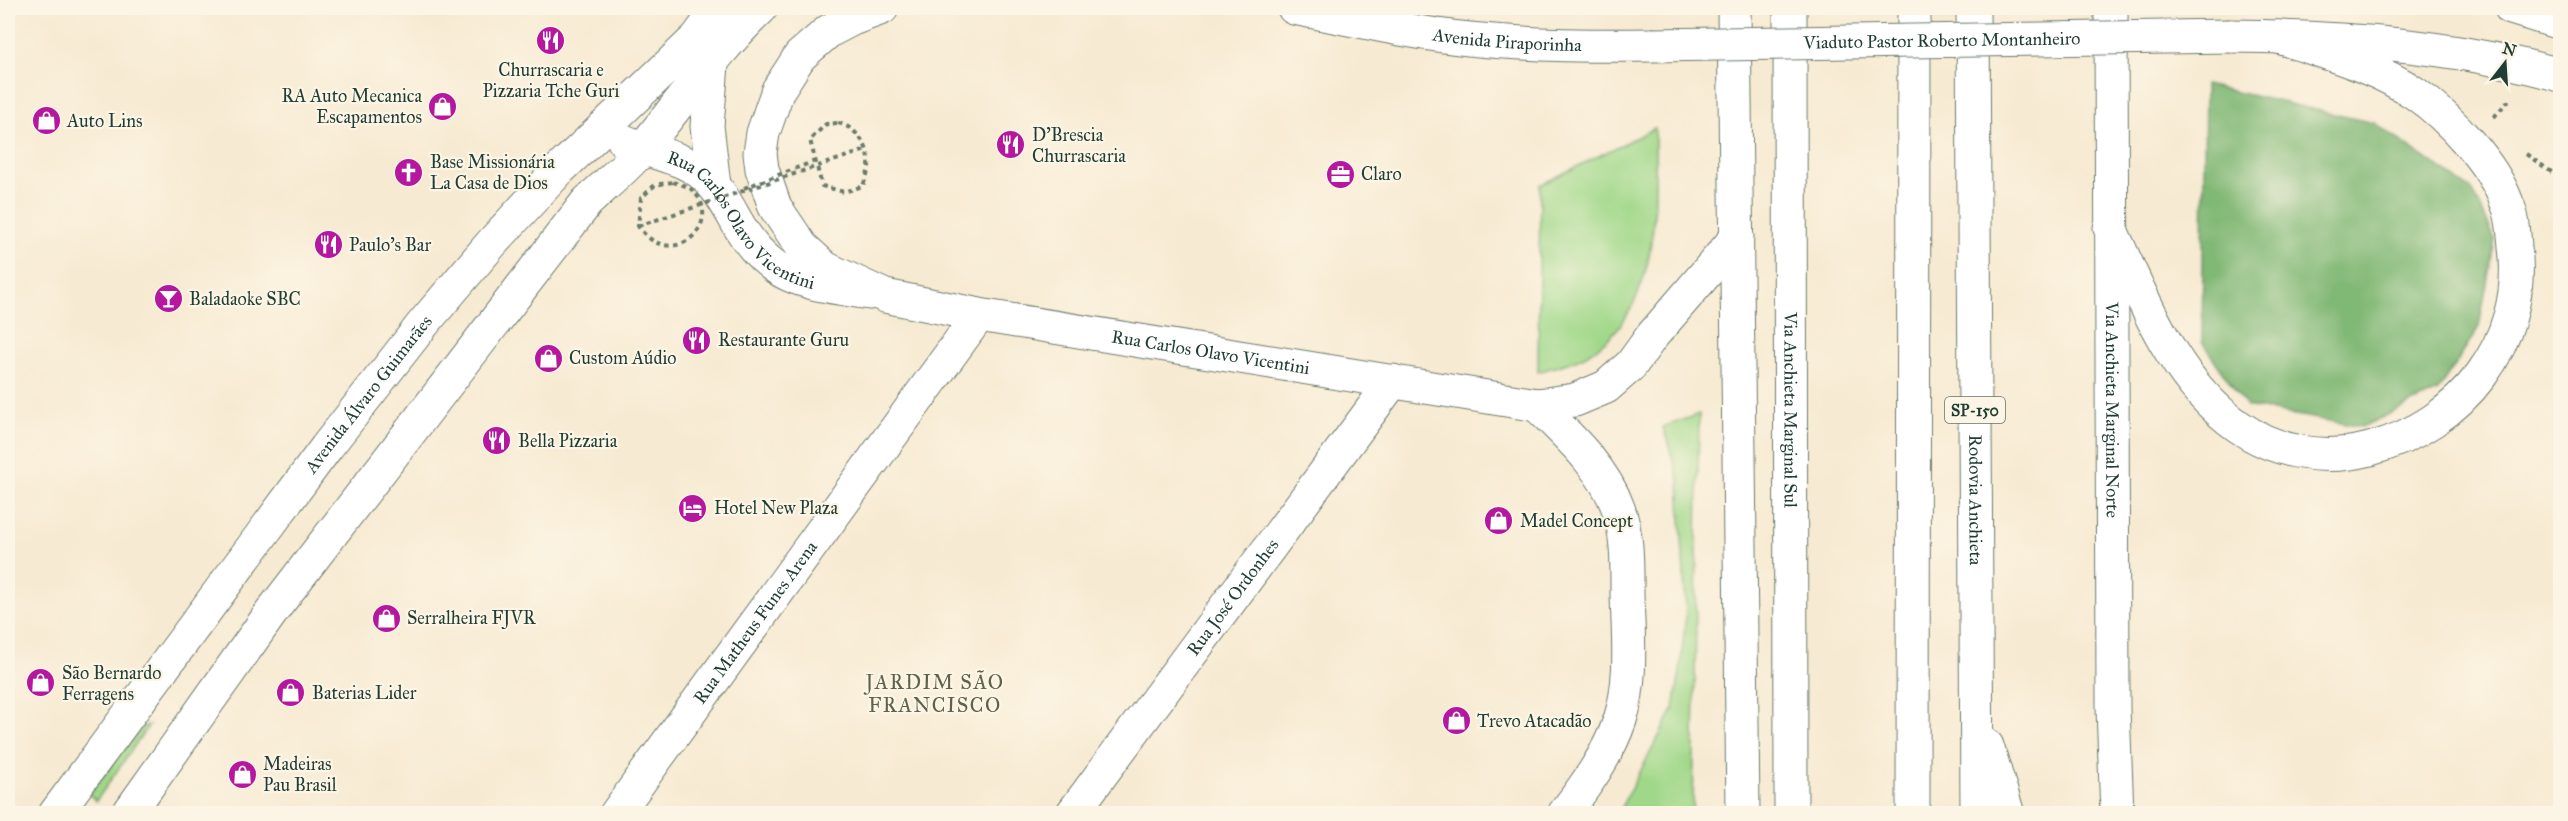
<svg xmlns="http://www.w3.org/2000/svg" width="2568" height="821" font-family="'IM FELL Great Primer',serif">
<rect width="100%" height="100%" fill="#fcf5e5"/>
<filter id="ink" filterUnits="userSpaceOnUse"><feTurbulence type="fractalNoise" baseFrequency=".0167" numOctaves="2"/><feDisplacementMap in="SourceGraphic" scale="12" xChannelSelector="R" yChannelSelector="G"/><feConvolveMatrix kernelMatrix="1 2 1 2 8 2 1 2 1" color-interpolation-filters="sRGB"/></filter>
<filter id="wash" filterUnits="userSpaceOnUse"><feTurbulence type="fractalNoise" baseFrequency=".008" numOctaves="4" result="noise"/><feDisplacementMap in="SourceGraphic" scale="24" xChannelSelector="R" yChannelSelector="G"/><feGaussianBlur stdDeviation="1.35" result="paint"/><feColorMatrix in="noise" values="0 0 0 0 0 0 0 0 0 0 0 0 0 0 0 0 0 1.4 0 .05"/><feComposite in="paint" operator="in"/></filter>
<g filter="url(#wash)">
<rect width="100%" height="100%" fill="#f7ead2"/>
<!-- green -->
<path fill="#a0d889" stroke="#608a5e" stroke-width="1.5" d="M1655 128C1655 203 1663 312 1586 355 1572 363 1554 367 1538 372L1540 185Z
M1699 414 1693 813H1618L1674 708 1680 672 1686 615 1679 479 1663 427Z
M149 725 96 801 89 794 143 726Z"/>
<!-- forest -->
<path fill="#80b875" stroke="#507a54" stroke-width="1.5" d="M2205 85 2374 123 2473 191 2495 239 2479 327 2438 391 2362 427 2246 406 2202 342Z"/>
</g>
<g filter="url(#ink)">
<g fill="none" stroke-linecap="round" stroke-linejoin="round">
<defs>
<g id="minor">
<path d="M1537 405C1567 435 1604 468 1618 508 1628 535 1627 565 1627 593 1628 635 1633 680 1620 720 1608 755 1586 785 1564 814"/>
<path id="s1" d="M616 814 979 315"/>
<path id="s2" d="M1072 814 1393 381"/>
</g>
<g id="tertiary">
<path d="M712 64 707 126 714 185"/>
<path id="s3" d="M624 141C649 153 677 155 700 172 718 186 727 205 738 224 772 283 809 283 870 293"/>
<path id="s4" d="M55 814 326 448 423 324 491 244 559 170 697 38 719 8"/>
<path d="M128 814 276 606 587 202C606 184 627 167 643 148 682 101 717 50 761 8"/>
</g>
<g id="primary">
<path id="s5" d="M882 8 852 19 829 31 800 56 778 90 763 133 760 153 762 169 775 207 802 247 825 268 885 296 979 315 1537 405"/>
<path id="s6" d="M1294 8C1352 19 1410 33 1469 39 1530 45 1592 46 1652 45"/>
<path d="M2511 8 2560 23"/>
<path d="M2230 36C2341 37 2453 45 2560 75"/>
</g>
<g id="trunk">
<path d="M1734 8 1743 814"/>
<path id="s7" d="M1790 8 1791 814"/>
<path id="s8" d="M2111 8 2113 708 2117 814"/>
<path d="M2110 228C2143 297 2172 380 2238 426 2276 453 2325 461 2370 449 2461 425 2527 343 2515 247 2514 233 2513 216 2507 203 2493 164 2449 117 2416 94 2376 66 2325 53 2279 37"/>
<path d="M1537 405 1575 400 1606 387 1631 365 1652 336 1737 237"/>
</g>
<g id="motorway">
<path id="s9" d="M1973 8 1977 814"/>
<path d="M1987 746 2008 814"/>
<path d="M1913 814 1914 8"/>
</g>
</defs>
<!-- minor casing -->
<use href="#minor" stroke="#6b7a6b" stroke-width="35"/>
<!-- tertiary casing -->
<use href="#tertiary" stroke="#6b7a6b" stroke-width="35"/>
<!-- primary casing -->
<use href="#primary" stroke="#6b7a6b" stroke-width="35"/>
<!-- trunk casing -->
<use href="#trunk" stroke="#6b7a6b" stroke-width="35"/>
<!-- motorway casing -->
<use href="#motorway" stroke="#6b7a6b" stroke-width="35"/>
<!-- path -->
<path stroke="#6b7a6b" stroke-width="4" stroke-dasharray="4.5 4.5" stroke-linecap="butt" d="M2494 117 2507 102H2510
M838 123C856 127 871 147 869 167 868 174 865 180 863 186L844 192 822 186 810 140 826 124Z
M2526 154 2560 178
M673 182C678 184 686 185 691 189 728 221 672 275 638 226L641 198 655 185Z"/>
<!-- minor -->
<use href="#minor" stroke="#fff" stroke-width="33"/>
<!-- tertiary -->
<use href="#tertiary" stroke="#fff" stroke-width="33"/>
<!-- primary -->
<use href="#primary" stroke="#fff" stroke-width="33"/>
<!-- trunk -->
<use href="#trunk" stroke="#fff" stroke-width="33"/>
<!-- motorway -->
<use href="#motorway" stroke="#fff" stroke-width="33"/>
<defs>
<g id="primary-bridge">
<path id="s10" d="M1652 45 2230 36"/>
</g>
</defs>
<!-- primary-bridge casing -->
<use href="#primary-bridge" stroke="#6b7a6b" stroke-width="35" stroke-linecap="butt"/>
<!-- path-bridge -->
<path stroke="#6b7a6b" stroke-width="4" stroke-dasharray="4.5 4.5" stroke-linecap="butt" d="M744 188 815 161
M638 226 866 150"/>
<!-- primary-bridge -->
<use href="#primary-bridge" stroke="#fff" stroke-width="33"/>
</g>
</g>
<!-- icons -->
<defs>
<symbol id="restaurant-disc" viewBox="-11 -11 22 22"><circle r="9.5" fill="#b5179e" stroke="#fcf5e5"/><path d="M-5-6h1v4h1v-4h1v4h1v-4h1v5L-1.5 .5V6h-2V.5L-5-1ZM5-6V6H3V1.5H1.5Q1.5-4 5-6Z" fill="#fff"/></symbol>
<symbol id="shop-disc" viewBox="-11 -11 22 22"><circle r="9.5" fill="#b5179e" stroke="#fcf5e5"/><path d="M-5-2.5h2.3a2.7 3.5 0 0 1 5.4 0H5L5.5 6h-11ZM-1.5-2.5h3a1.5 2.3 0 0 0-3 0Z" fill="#fff"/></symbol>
<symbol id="church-disc" viewBox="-11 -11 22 22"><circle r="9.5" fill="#b5179e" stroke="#fcf5e5"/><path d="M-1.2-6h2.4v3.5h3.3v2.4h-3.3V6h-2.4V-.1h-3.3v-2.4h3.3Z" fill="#fff"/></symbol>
<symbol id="office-disc" viewBox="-11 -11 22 22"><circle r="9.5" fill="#b5179e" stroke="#fcf5e5"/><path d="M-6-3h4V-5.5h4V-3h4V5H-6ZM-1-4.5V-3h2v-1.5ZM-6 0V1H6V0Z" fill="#fff"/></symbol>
<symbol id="bar-disc" viewBox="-11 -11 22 22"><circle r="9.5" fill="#b5179e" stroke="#fcf5e5"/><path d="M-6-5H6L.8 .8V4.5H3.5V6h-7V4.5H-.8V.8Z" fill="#fff"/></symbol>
<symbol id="hotel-disc" viewBox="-11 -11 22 22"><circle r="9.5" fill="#b5179e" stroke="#fcf5e5"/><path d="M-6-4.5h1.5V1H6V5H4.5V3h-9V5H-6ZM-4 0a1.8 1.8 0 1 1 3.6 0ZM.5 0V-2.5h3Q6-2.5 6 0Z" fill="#fff"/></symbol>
</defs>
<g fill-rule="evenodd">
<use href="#restaurant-disc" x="534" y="24" width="33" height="33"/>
<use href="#shop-disc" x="426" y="90" width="33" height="33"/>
<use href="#shop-disc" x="30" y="104" width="33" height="33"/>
<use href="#restaurant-disc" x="994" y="128" width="33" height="33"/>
<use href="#church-disc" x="392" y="156" width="33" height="33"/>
<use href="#office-disc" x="1324" y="158" width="33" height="33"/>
<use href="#restaurant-disc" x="312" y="228" width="33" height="33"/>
<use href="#bar-disc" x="152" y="282" width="33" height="33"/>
<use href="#restaurant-disc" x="680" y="324" width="33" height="33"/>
<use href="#shop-disc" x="532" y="342" width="33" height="33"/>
<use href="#restaurant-disc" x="480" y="424" width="33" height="33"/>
<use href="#hotel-disc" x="676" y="492" width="33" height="33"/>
<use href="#shop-disc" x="1482" y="504" width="33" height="33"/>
<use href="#shop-disc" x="370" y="602" width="33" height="33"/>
<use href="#shop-disc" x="24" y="666" width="33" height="33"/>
<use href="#shop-disc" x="274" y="676" width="33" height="33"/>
<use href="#shop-disc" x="1440" y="704" width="33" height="33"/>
<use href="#shop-disc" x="226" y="758" width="33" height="33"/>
</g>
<g text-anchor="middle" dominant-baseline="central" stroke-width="4.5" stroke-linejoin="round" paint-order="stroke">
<!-- shield labels -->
<rect fill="#fcf5e5" stroke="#617469" stroke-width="1.5" x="1945" y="397" width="60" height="26" rx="4.5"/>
<g font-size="16" font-weight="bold" fill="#1f3d34">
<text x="1975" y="410">SP-150</text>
</g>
<!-- street labels -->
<g font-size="18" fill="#1f3d34" stroke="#fcf5e5">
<text stroke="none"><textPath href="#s6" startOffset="216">Avenida Piraporinha</textPath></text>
<text stroke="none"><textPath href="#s10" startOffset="290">Viaduto Pastor Roberto Montanheiro</textPath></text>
<text stroke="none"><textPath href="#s3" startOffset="147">Rua Carlos Olavo Vicentini</textPath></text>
<text stroke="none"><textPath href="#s5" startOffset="735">Rua Carlos Olavo Vicentini</textPath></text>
<text stroke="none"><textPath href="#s4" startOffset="524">Avenida Álvaro Guimarães</textPath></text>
<text stroke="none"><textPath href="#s7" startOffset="402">Via Anchieta Marginal Sul</textPath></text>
<text stroke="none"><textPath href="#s8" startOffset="402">Via Anchieta Marginal Norte</textPath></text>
<text stroke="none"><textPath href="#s9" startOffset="492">Rodovia Anchieta</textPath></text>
<text stroke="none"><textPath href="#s2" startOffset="270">Rua José Ordonhes</textPath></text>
<text stroke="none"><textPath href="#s1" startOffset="237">Rua Matheus Funes Arena</textPath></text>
</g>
<!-- poi labels -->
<g font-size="18" fill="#1f3d34" stroke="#fcf5e5" text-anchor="start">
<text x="551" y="70" text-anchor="middle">Churrascaria e<tspan x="551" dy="21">Pizzaria Tche Guri</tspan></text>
<text x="422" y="96" text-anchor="end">RA Auto Mecanica<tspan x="422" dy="21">Escapamentos</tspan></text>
<text x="67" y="121">Auto Lins</text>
<text x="1032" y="135">D’Brescia<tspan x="1032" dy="21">Churrascaria</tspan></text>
<text x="430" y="162">Base Missionária<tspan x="430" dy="21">La Casa de Dios</tspan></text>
<text x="1361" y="174">Claro</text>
<text x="349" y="245">Paulo's Bar</text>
<text x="189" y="299">Baladaoke SBC</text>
<text x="718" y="340">Restaurante Guru</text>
<text x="569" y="358">Custom Aúdio</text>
<text x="518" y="441">Bella Pizzaria</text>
<text x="714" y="508">Hotel New Plaza</text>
<text x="1520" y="521">Madel Concept</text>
<text x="407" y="618">Serralheira FJVR</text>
<text x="62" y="673">São Bernardo<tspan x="62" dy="21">Ferragens</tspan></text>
<text x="312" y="693">Baterias Lider</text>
<text x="1477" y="721">Trevo Atacadão</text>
<text x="263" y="764">Madeiras<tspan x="263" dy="21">Pau Brasil</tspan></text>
</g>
<!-- neighbourhood labels -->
<g font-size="20" letter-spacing="1.5" fill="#5e614b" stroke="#fcf5e5">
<text x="935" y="682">JARDIM SÃO<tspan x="935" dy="23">FRANCISCO</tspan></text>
</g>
</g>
<!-- margin -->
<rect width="2568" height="821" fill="none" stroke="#fcf5e5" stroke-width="30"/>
<!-- north arrow -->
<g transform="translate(2505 63) rotate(17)" stroke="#fcf5e5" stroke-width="4.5" paint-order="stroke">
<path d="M0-4.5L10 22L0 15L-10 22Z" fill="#1f3d34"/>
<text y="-9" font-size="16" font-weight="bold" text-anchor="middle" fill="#1f3d34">N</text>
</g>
</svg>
